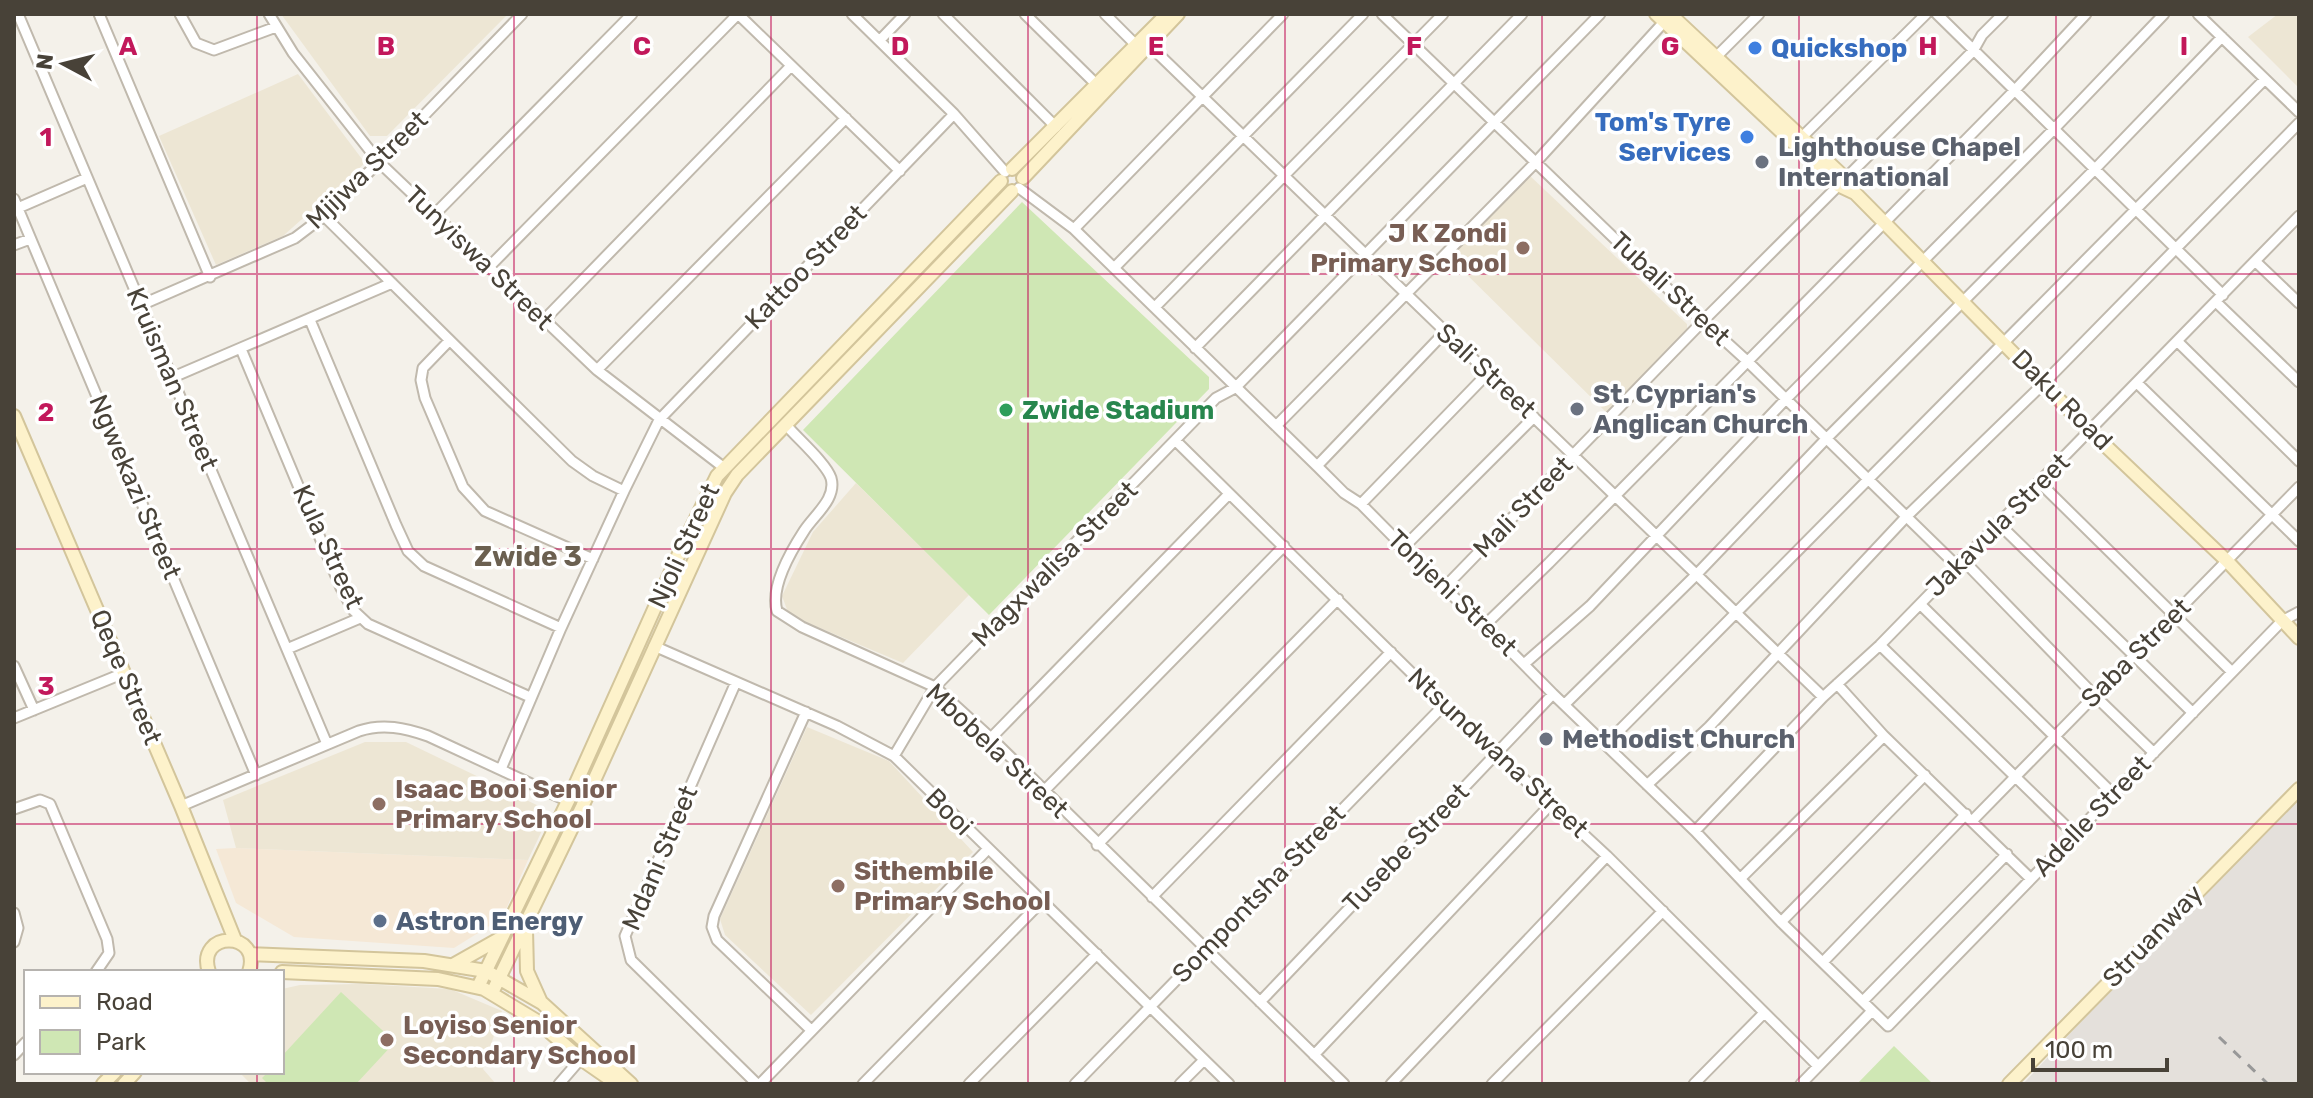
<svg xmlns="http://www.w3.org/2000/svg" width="2313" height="1098" font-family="Rubik,sans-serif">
<rect width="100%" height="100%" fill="#f4f1ea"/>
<!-- commercial -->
<path fill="#f5e8d6" d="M236 848 528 860 502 918 454 948 294 937 236 903 216 849Z"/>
<!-- industrial -->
<path fill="#e4e0db" d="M2299 795V1084H2023L2147 951Z"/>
<!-- education -->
<path fill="#ede6d4" d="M281 14H508L387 136H370Z
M2278 14H2299V88L2248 37Z
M298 74 365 163 283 236 216 265 159 136Z
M1529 175 1687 324V335L1607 413 1448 256Z
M856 483 969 595 903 663 789 615 782 596 813 532Z
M807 727 889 761 973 852 811 1015 725 935 720 919Z
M365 742H406L543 808 547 820 528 860 236 848 223 800Z
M361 984 450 989 502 1011 483 1069 496 1084H251L239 1072H282V989L300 985Z"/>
<!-- green -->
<path fill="#cfe7b4" d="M1022 202 1209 377V389L989 615 803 430Z
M341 992 395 1042 356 1084H268L262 1078 268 1072H282V1056Z
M1894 1046 1933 1084H1857Z"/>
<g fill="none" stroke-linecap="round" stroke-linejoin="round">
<defs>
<path id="street" d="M18 14 327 744
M99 14 210 277
M180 14 196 43 214 50 276 27
M269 14 293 53 379 162 597 370 723 467
M738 14 900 171
M852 14 954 114 1005 172
M943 14 1056 127
M1025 14 1097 85
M1105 14 1137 46
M1382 14 1643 266 1746 360 1956 565
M1937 14 2223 295
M2198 14 2299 112
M880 40 905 14
M1149 45 1823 697
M1716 57 1759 14
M1802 137 1926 14
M1019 188 1074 229 1317 466 1344 493 1361 504 1444 588 1485 625 1553 694 1695 831 1781 922 1888 1026 2282 621 2299 612
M14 199 256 775
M18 208 87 178
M434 215 632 14
M324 216 572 461 593 476 624 491
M1074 229 1283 14
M14 245 30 239
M2256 262 2299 303
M489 267 738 14
M1114 268 1363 14
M2216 302 2299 382
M141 305 295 238 324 216 379 162 522 14
M1155 307 1443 14
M310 320 396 525 408 551 424 566 561 628
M544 320 791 66
M449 341 423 368 421 380 425 398 463 487 485 511 593 559
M2178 342 2299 461
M1195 348 1522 14
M241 349 341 588 353 610 368 624 530 697
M597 370 846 118
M171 378 392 283
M2137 383 2299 541
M787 426C798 439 826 463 831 478 837 499 814 515 804 531 791 551 770 587 777 611L802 627 935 687 991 738 1344 1084
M1276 426 1536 162 1664 22
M1176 441 1444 705 1607 856 1818 1066
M1317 466 1444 333
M2040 483 2232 672
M1361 504 1488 373
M1998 523 2193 713
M1404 547 1534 417
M1962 559 2094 695 2154 753
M1444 588 1704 320 1973 51 1982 35 2003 14
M1920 604 2113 794
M1485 625 1549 563 2015 90 2086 14
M1880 645 2074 834
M654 646 837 726 894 756 1229 1084
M287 649 360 618
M1524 664 1590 606 1785 400 2054 129 2164 14
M14 666 34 710
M736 682 625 936 631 960 757 1084
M1837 684 1884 736 2031 879
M1565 704 1696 575 1825 440 2095 169 2222 37
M806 712 714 916 712 927 717 940 811 1030
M14 718 124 673
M991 738 1229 494
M1606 744 2265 79
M894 756 935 687 1216 398 1235 388 1600 14
M501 769 561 628 624 491 659 420 954 114
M1647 785 1709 727 1906 517 2044 383 2299 123
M1044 791 1284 546
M181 806 359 731C383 723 405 728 428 736L568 801
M14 809 40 800 50 804 107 939 109 953 96 972
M1973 820 2299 487
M1695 831 1823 697 1880 645 2299 216
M1097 845 1338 599
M1741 878 1884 736
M1152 897 1391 652
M14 913 18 928 14 942
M1781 922 1925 775
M1823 962 1966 814
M1863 1001 2007 854
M1260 1002 1553 694
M14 1055 26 1042
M1314 1055 1551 804
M559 1084 591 1047
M760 1084 987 850
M863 1084 1042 901
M969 1084 1097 954
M1075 1084 1444 705
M1180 1084 1204 1060
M1391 1084 1607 856
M1492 1084 1663 911
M1694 1084 1764 1013
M1801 1084 1872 1011"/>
<path id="secondary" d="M1656 14 1838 185 1855 193
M1670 14 1845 178 1855 193 2090 431 2227 561 2299 638
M1012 169 1165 16
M1023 178 1178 14
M14 416 181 806 235 940
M526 930 527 971 540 1000
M250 954 424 961 486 971 542 1003 631 1084
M453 965 499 939
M209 972C195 930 263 930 249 972
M282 972 438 979 484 989 537 1021 581 1059 617 1084
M478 987 568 801 682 547 717 476 1001 181
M492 993 582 807 725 493 737 475 1012 191
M103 1084 115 1072
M124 1084 135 1072
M2009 1084 2299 789"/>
</defs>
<!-- street casing -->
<use href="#street" stroke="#c0b9ad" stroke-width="13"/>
<!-- secondary casing -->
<use href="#secondary" stroke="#d3c59b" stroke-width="16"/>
<!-- street -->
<use href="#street" stroke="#fff" stroke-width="9"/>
<!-- secondary -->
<use href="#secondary" stroke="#fdf2cb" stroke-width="12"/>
<!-- rail -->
<path stroke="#989898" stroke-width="3" stroke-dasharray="10 10" stroke-linecap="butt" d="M2219 1037 2268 1084"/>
</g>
<!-- grid -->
<path fill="none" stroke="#c2185b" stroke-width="2" stroke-opacity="0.55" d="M257 14V972M514 14V1084M771 14V1084M1028 14V1084M1285 14V1084M1542 14V1084M1799 14V1084M2056 14V1084M14 274H2299M14 549H2299M14 824H2299M257 1072V1084"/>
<!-- markers -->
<g fill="#3f7fe0" stroke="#fff" stroke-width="3">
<circle cx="1755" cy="48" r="8"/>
<circle cx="1747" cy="137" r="8"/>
</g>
<g fill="#6b7280" stroke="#fff" stroke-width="3">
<circle cx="1762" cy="162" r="8"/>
<circle cx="1577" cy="409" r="8"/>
<circle cx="1546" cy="739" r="8"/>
</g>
<g fill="#8d6e63" stroke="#fff" stroke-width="3">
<circle cx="1523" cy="248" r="8"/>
<circle cx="379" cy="804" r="8"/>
<circle cx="838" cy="886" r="8"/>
<circle cx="387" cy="1040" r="8"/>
</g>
<circle fill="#2e9e5b" stroke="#fff" stroke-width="3" cx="1006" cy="410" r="8"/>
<circle fill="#5c6f8a" stroke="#fff" stroke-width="3" cx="380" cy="921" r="8"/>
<g text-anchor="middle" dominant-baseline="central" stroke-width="7" stroke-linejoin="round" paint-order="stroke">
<!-- shop labels -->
<g font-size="26" font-weight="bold" fill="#366cbe" stroke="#fff" text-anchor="start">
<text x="1771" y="48">Quickshop</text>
<text x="1731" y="122" text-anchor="end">Tom's Tyre<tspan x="1731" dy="30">Services</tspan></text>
</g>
<!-- worship labels -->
<g font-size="26" font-weight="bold" fill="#5b616d" stroke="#fff" text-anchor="start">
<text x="1778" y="147">Lighthouse Chapel<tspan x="1778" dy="30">International</tspan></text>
<text x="1593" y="394">St. Cyprian's<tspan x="1593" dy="30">Anglican Church</tspan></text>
<text x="1562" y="739">Methodist Church</text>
</g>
<!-- street labels -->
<g font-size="26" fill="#484238" stroke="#fff">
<text transform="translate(367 170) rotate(-44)">Mjijwa Street</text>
<text transform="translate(479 258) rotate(44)">Tunyiswa Street</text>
<text transform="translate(806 267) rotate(-46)">Kattoo Street</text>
<text transform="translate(1670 289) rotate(43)">Tubali Street</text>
<text transform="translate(1486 371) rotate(43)">Sali Street</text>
<text transform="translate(172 379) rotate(67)">Kruisman Street</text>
<text transform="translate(2062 400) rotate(45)">Daku Road</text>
<text transform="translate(135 487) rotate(67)">Ngwekazi Street</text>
<text transform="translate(1523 507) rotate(-46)">Mali Street</text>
<text transform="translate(1998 525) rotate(-45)">Jakavula Street</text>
<text transform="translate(684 546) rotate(-65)">Njoli Street</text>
<text transform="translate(328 547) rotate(65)">Kula Street</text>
<text transform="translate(1055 564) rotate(-45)">Magxwalisa Street</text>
<text transform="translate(1452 593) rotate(44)">Tonjeni Street</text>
<text transform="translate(2136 653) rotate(-45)">Saba Street</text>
<text transform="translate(126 677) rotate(67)">Qeqe Street</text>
<text transform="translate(997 751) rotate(43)">Mbobela Street</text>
<text transform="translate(1498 753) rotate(43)">Ntsundwana Street</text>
<text transform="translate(949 812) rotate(45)">Booi</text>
<text transform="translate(2092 816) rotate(-46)">Adelle Street</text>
<text transform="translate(1406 848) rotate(-46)">Tusebe Street</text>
<text transform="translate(660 858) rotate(-67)">Mdani Street</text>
<text transform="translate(1259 894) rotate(-46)">Sompontsha Street</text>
<text transform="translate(2153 936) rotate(-46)">Struanway</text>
</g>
<!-- education labels -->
<g font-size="26" font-weight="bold" fill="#785e54" stroke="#fff" text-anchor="start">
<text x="1507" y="233" text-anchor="end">J K Zondi<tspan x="1507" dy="30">Primary School</tspan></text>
<text x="395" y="789">Isaac Booi Senior<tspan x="395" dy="30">Primary School</tspan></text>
<text x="854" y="871">Sithembile<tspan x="854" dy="30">Primary School</tspan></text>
<text x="403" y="1025">Loyiso Senior<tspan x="403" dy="30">Secondary School</tspan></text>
</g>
<!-- leisure labels -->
<g font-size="26" font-weight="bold" fill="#27864d" stroke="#fff" text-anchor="start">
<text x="1022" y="410">Zwide Stadium</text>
</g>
<!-- service labels -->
<g font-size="26" font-weight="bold" fill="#4e5e75" stroke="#fff" text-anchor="start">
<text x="396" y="921">Astron Energy</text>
</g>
<!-- neighbourhood labels -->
<g font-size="28" font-weight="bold" fill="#6b6050" stroke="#fff">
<text x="528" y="556">Zwide 3</text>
</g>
</g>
<g font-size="26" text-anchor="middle" font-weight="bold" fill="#c2185b" stroke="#fff" stroke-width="7" stroke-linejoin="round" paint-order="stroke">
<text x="128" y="55">A</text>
<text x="386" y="55">B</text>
<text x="642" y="55">C</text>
<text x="900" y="55">D</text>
<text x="1156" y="55">E</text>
<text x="1414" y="55">F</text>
<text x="1670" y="55">G</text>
<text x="1928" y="55">H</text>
<text x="2184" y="55">I</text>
<text x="46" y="146">1</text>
<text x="46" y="421">2</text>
<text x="46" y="695">3</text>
</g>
<!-- border -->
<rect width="2313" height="1098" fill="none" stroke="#484238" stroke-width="32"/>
<!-- legend -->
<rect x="24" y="970" width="260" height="104" fill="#ffffff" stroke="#b6b3af" stroke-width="2"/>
<rect x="40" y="996" width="40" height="12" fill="#fdf2cb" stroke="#b6b3af" stroke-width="2"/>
<text x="96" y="1010" font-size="24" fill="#484238">Road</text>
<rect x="40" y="1030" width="40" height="24" fill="#cfe7b4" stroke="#b6b3af" stroke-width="2"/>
<text x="96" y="1050" font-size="24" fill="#484238">Park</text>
<!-- north arrow -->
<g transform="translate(64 64) rotate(277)" stroke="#ffffff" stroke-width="6" paint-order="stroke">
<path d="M0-6L14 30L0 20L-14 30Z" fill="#484238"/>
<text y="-12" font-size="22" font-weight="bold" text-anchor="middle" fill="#484238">N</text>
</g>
<!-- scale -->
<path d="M2033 1058v12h134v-12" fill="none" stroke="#484238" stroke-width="4"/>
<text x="2045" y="1058" font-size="24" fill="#484238" stroke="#ffffff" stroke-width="6" paint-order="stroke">100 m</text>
</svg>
